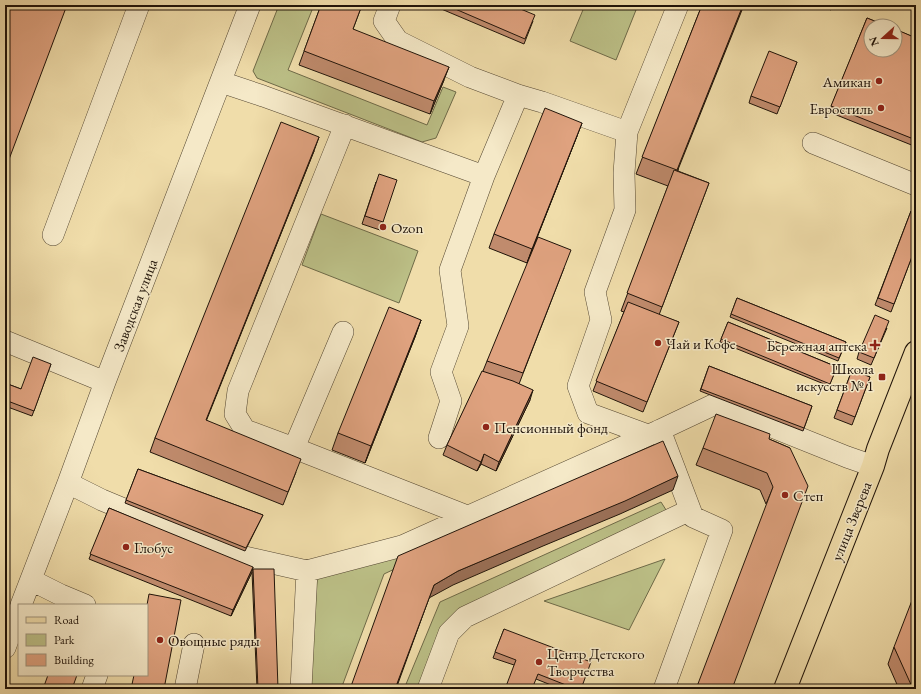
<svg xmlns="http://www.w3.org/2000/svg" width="921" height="694" font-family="'EB Garamond',serif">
<rect width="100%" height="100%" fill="#f0ddaa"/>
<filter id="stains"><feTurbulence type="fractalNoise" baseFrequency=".005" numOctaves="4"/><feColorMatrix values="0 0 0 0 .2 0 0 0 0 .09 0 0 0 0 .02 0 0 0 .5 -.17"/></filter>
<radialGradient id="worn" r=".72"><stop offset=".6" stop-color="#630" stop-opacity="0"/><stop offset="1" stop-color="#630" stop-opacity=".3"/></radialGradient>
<!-- green -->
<path fill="#bcc087" stroke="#6e6a48" d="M279 5H314L288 70 427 125 443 87 456 92 436 138 422 142 257 78 253 71Z
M585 5H638L616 60 570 41Z
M321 214 418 251 399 303 302 265Z
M656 446 384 574 341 689H310L317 577Z
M661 502 668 513 456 613 420 689H404L440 602Z
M665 559 629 630 544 601Z"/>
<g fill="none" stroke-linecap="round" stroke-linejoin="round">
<defs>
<path id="minor" d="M390 5 384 21 398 41 470 77 518 95 542 102 627 132
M221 82 263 96 484 176 518 95
M813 143 916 185
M53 235 139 5
M343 332 294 448 467 516
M5 341 105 382
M658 431 660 430 693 517 722 530 664 689
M648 435 588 413 578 386 601 320 595 292 625 210 624 173 627 132 678 5
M439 438 451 401 441 372 458 326 450 270 484 176
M294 448 245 430 235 414 238 391 345 125
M68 483 102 500 232 554 307 571 402 546 658 431 715 404 847 457 873 466
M31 580 61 595 85 605
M21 605 68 483 105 382 250 5
M5 648 19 610
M92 689 97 675
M185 689 194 644
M301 689 307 571
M428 689 449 633 465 617 690 510"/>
<path id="major" d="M785 689 873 466 878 449 916 352"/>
</defs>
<!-- minor casing -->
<use href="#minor" stroke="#534631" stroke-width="22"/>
<!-- major casing -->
<use href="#major" stroke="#1f1309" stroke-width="24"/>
<!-- minor -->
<use href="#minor" stroke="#f5e9c8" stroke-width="21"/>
<!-- major -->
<use href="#major" stroke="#f0ddaa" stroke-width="22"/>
</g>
<!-- wall -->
<path fill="#c08b6d" stroke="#1f1309" d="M321 5H362L353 29 444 80 430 114 299 65Z
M440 5H511L533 21 524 44 439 8Z
M702 5 678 171 709 183 659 315 679 322 643 412 593 391 624 312 621 311 668 186 636 174Z
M819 5H834L831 10Z
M867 18 916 38V141L914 146 829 112Z
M797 62 777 114 749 103 751 96Z
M577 136 527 263 489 248 494 234Z
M314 151 206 420 296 472 283 505 150 452 155 438Z
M376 182 383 222 380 230 362 224Z
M911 211 916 246 891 312 875 305Z
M564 268 519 384 530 400 496 471 481 464 477 471 443 455 447 445 483 371 487 361Z
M737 298 846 342 838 361 730 317Z
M421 320 415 337 365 463 332 450 338 433Z
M728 322 837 367 829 386 720 342Z
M887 328 871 365 857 359 859 352Z
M51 364 32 416 5 406V383L21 389Z
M709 366 812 406 803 431 700 391Z
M852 370 870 377 852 425 834 418Z
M769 439 790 448 766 504 760 490 696 465 703 448Z
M138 469 263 515 245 551 125 503Z
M109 508 253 569 278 689H257L252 572 231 616 89 559Z
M504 629 581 689H561L536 679 514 665 493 658Z
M894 647 916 689H899L888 664Z"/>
<!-- shaded-wall -->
<path fill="#9c7159" stroke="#1f1309" d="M743 5H744L671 187 677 170Z
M449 67 444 80 430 114 434 101Z
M582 123 577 136 527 263 532 249Z
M319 137 314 151 201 434 206 420Z
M421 320 415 337 365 463 371 446Z
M533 390 530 400 496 471 499 462Z
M484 454 481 464 477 471 481 462Z
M678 476 673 490 620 514 543 546 453 585 429 598 396 689H395L434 585 458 571Z
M253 567 252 572 231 616 233 610Z"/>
<!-- building -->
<path fill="#dfa27f" stroke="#1f1309" d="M5 5H67L5 170Z
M321 5H362L353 29 449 67 434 101 304 51Z
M446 5H511L535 15 525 39Z
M702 5H743L677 170 642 157Z
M867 18 887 26H871V50H895V29L916 38V140L831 106Z
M769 51 797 62 780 107 751 96Z
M545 108 582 123 532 249 494 234Z
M281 122 319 137 206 420 301 459 288 492 155 438Z
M674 170 709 183 662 307 627 293Z
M379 174 397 180 383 222 365 216Z
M911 211 916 213V246L894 304 878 298Z
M538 237 571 250 523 373 487 361Z
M737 298 846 342 839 358 731 314Z
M628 302 679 322 647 402 596 381Z
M389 307 421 320 371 446 338 433Z
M875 315 889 321 874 358 859 352Z
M728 322 837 367 830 384 721 339Z
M33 357 51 364 34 411 5 400V383L21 389Z
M709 366 812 406 804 428 701 389Z
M852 370 870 377 855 417 837 410Z
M482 371 513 381 533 390 499 462 484 454 481 462 447 445Z
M716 414 770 434 769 439 790 448 808 486 732 689H696L773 487 767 473 703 448Z
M663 441 678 476 625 501 548 533 458 571 434 585 395 689H350L398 556Z
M138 469 263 515 246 548 126 500Z
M109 508 253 567 233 610 90 554Z
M253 569H274L278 689H258Z
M916 590V689H913L894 647Z
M149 594 181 600 164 689H131L134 675H147V605Z
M504 629 591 662 581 689H576L538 674 532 689H505L516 660 495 652Z
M48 675H77L72 689H43Z"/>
<!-- markers -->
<g fill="#8f2418" stroke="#f5e9c8" stroke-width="1.5">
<circle cx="879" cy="81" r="4"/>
<circle cx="881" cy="108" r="4"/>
<circle cx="383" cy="227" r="4"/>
<circle cx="658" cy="343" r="4"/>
<path d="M873 339h4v4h4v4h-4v4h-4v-4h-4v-4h4z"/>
<rect x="878" y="373" width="8" height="8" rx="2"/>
<circle cx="486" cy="427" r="4"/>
<circle cx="785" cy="495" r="4"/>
<circle cx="126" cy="547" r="4"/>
<circle cx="160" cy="640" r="4"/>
<circle cx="539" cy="662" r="4"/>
</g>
<g text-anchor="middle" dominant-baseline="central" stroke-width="3" stroke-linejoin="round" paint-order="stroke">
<!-- poi labels -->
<g font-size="15" fill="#1f1309" stroke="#f5e9c8" text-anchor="start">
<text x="871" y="81" text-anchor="end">Амикан</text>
<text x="873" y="108" text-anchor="end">Евростиль</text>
<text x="391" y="227">Ozon</text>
<text x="666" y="343">Чай и Кофе</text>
<text x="867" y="345" text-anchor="end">Бережная аптека</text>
<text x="874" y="368" text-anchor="end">Школа<tspan x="874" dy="17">искусств № 1</tspan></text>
<text x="494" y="427">Пенсионный фонд</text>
<text x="793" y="495">Степ</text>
<text x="134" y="547">Глобус</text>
<text x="168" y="640">Овощные ряды</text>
<text x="547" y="653">Центр Детского<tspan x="547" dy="17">Творчества</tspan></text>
</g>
<!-- street labels -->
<g font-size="15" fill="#1f1309" stroke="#f5e9c8">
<text transform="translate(135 305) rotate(-69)">Заводская улица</text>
<text transform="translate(851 521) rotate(-68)">улица Зверева</text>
</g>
</g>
<!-- margin -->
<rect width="921" height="694" fill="none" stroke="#f0ddaa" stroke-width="20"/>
<rect x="6" y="6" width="909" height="682" fill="none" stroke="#1f1309" stroke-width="2"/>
<rect x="10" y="10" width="901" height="674" fill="none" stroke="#1f1309"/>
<!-- legend -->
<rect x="18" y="604" width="130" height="72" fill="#f5e9c8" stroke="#9f937c"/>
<rect x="26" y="617" width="20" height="6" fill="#f0ddaa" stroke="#9f937c"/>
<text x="54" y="624" font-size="12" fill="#1f1309">Road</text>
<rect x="26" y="634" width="20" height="12" fill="#bcc087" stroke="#9f937c"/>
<text x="54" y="644" font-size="12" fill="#1f1309">Park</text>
<rect x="26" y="654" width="20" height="12" fill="#dfa27f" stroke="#9f937c"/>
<text x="54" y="664" font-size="12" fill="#1f1309">Building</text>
<!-- north arrow -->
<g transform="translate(883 38) rotate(249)"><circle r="19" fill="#f5e9c8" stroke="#9f937c"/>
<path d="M0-3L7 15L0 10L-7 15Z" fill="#8f2418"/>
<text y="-6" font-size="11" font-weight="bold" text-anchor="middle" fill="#1f1309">N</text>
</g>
<rect width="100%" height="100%" filter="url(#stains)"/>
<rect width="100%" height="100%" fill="url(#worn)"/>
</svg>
